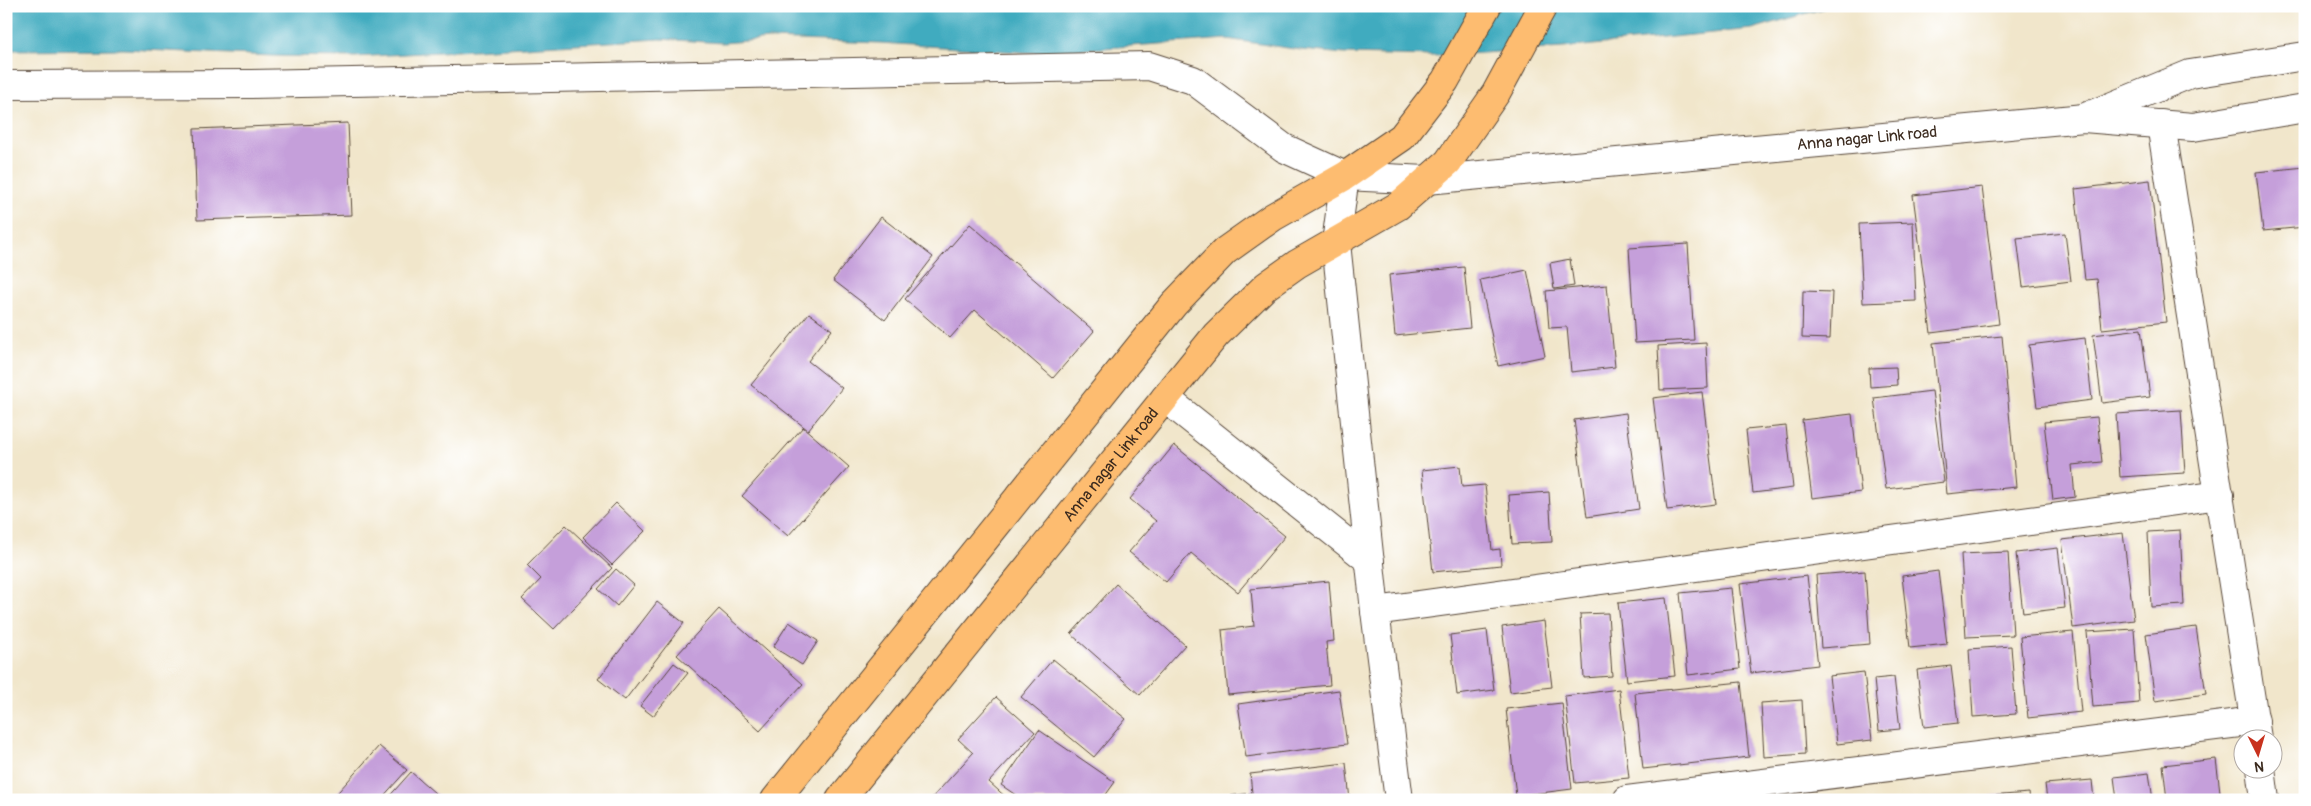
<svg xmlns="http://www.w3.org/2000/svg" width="2311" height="806" font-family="Pangolin,sans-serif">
<rect width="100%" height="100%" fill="#fff"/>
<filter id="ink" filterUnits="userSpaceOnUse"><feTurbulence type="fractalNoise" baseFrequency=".02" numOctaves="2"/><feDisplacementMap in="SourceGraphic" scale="10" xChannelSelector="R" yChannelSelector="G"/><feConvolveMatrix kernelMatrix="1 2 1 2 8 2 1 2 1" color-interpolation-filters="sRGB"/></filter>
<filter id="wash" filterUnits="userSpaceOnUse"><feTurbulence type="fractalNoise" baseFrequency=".0096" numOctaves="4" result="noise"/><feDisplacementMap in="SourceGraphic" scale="20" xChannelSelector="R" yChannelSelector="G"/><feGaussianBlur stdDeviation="1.12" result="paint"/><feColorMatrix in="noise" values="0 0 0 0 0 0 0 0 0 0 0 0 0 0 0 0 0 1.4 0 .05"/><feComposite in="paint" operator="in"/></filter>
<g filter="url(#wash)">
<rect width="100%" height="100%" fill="#f1e6cb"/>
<!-- water -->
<path fill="#3fabbf" stroke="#3d6a6e" d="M6 6H1832L1752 29 1563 48 1433 56 1345 54 1301 50 1227 39 1035 53 880 43 769 39 723 43 660 39 355 57 273 56 124 49 6 50Z"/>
<g id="blocks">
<!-- building -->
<path fill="#c59fda" d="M348 123 352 215 197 220 194 129Z
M2305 167V227L2263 231 2256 172Z
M2150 180 2166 322 2102 329 2097 279 2085 280 2075 189Z
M1982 187 1999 324 1931 333 1913 195Z
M881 217 933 257 885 320 833 280Z
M1913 222 1916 301 1863 303 1859 224Z
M970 224 1094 331 1053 378 975 310 950 338 905 299Z
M2065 233 2071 281 2023 287 2017 238Z
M1688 244 1694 340 1635 343 1629 248Z
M1570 259 1574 286 1554 289 1550 263Z
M1464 267 1470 328 1395 336 1389 275Z
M1527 270 1545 356 1498 366 1480 280Z
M1607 285 1615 367 1571 372 1567 327 1549 328 1546 291Z
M1803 291 1832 292 1830 339 1802 338Z
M809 313 832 330 808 361 842 388 808 430 751 385Z
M2141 329 2150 397 2102 403 2093 335Z
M2002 336 2016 487 1947 494 1933 343Z
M2085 338 2092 400 2037 407 2029 345Z
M1706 343 1708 388 1660 390 1658 346Z
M1896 367 1897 385 1870 387 1869 368Z
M1932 391 1944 482 1886 489 1874 398Z
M1702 392 1716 504 1667 510 1653 398Z
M2181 410 2185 473 2120 477 2116 414Z
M1626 413 1639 509 1587 517 1574 420Z
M1852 414 1861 492 1812 498 1802 420Z
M2097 417 2102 462 2072 465 2075 497 2053 500 2044 422Z
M1786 426 1793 488 1753 493 1746 430Z
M803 427 849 467 788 536 742 496Z
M1174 445 1285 536 1238 592 1191 553 1166 582 1129 552 1156 521 1130 499Z
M1460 466 1462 487 1485 485 1492 550 1500 549 1501 565 1433 572 1422 470Z
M1549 492 1552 542 1512 544 1509 495Z
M616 503 645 531 612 565 583 537Z
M566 525 612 568 554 629 522 599 541 579 527 565Z
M2180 530 2184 605 2151 607 2148 532Z
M2123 533 2134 620 2073 628 2062 540Z
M2058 548 2065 608 2023 613 2016 553Z
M2008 552 2013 635 1966 637 1961 554Z
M616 569 634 585 617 606 598 589Z
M1865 571 1870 644 1821 648 1816 575Z
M1938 571 1947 644 1910 648 1902 576Z
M1807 576 1818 665 1751 673 1740 584Z
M1329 581 1334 641 1326 642 1330 685 1228 695 1222 630 1254 626 1251 589Z
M1116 584 1185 645 1140 695 1071 634Z
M1731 588 1740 669 1688 675 1680 593Z
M1666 598 1675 676 1627 681 1618 603Z
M657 602 684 623 625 700 598 679Z
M719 609 803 684 760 731 677 655Z
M1608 613 1612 676 1584 678 1580 614Z
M1544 621 1552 687 1510 692 1502 627Z
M789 622 818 641 802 665 773 647Z
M2196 627 2206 694 2155 701 2146 634Z
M2134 629 2139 703 2093 707 2087 632Z
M1487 630 1494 690 1457 695 1450 635Z
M2073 632 2081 712 2028 718 2020 637Z
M2011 646 2016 714 1973 717 1969 649Z
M1053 659 1126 719 1094 757 1021 697Z
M674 663 688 673 653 716 640 706Z
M1951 666 1958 723 1924 727 1917 670Z
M1864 672 1872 740 1837 744 1829 676Z
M1894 677 1900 729 1879 731 1874 679Z
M1741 682 1749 757 1643 769 1635 693Z
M1619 689 1629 778 1575 783 1565 696Z
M1339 690 1347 744 1246 757 1238 704Z
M996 697 1035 732 989 782 1009 800H930L973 753 958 739Z
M1802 700 1805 754 1764 757 1761 703Z
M1562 703 1572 789 1516 796 1506 709Z
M1039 730 1115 782 1102 800H1023L1001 785Z
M379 746 407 770 380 800H331Z
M2216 759 2221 800H2167L2163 765Z
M1346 763 1350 800H1228V796L1252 793 1250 774Z
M411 772 443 800H386Z
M2149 773 2153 800H2117L2114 777Z
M2092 780 2094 800H2047L2045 784Z
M2029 793 2030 800H1989V796Z
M1972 797V800H1953V798Z"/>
</g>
</g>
<g filter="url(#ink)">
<use href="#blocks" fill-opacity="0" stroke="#564638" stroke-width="1"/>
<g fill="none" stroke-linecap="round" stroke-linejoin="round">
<defs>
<g id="minor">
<path id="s1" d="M6 85 251 84 1149 66 1193 80 1284 148 1345 176 1427 180 2084 118 2193 127 2305 108"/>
<path d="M2088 116 2190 74 2305 56"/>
<path d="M2161 124 2257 738"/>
<path d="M1345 176 1336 243 1375 611 1399 800"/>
<path d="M1165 398 1370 561"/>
<path d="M1375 611 2220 495"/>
<path d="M2261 768 2265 800"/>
<path d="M1627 800 2255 721"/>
</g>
<g id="major">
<path d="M775 800 1174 304 1225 251 1273 217 1345 176 1402 137 1445 81 1487 6"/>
<path id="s2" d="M840 800 1216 335 1266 286 1297 264 1398 206 1448 162 1496 93 1543 6"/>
</g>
</defs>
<!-- minor casing -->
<use href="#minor" stroke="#564638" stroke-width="30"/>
<!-- major casing -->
<use href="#major" stroke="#564638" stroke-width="30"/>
<!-- minor -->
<use href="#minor" stroke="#fff" stroke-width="28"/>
<!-- major -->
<use href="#major" stroke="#fdbc70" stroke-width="28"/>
</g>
</g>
<g text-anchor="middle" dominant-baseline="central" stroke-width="4" stroke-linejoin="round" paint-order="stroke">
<!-- street labels -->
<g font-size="16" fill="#3b2a1e" stroke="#fff">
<text stroke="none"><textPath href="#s1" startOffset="1894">Anna nagar Link road</textPath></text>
<text stroke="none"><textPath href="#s2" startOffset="431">Anna nagar Link road</textPath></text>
</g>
</g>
<!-- margin -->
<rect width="2311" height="806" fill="none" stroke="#fff" stroke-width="25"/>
<!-- north arrow -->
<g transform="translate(2258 754) rotate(175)"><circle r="24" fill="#ffffff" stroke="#b1aaa5"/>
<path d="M0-4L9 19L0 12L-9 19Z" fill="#c8321e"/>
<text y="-8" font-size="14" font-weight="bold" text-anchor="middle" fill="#3b2a1e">N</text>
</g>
</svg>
